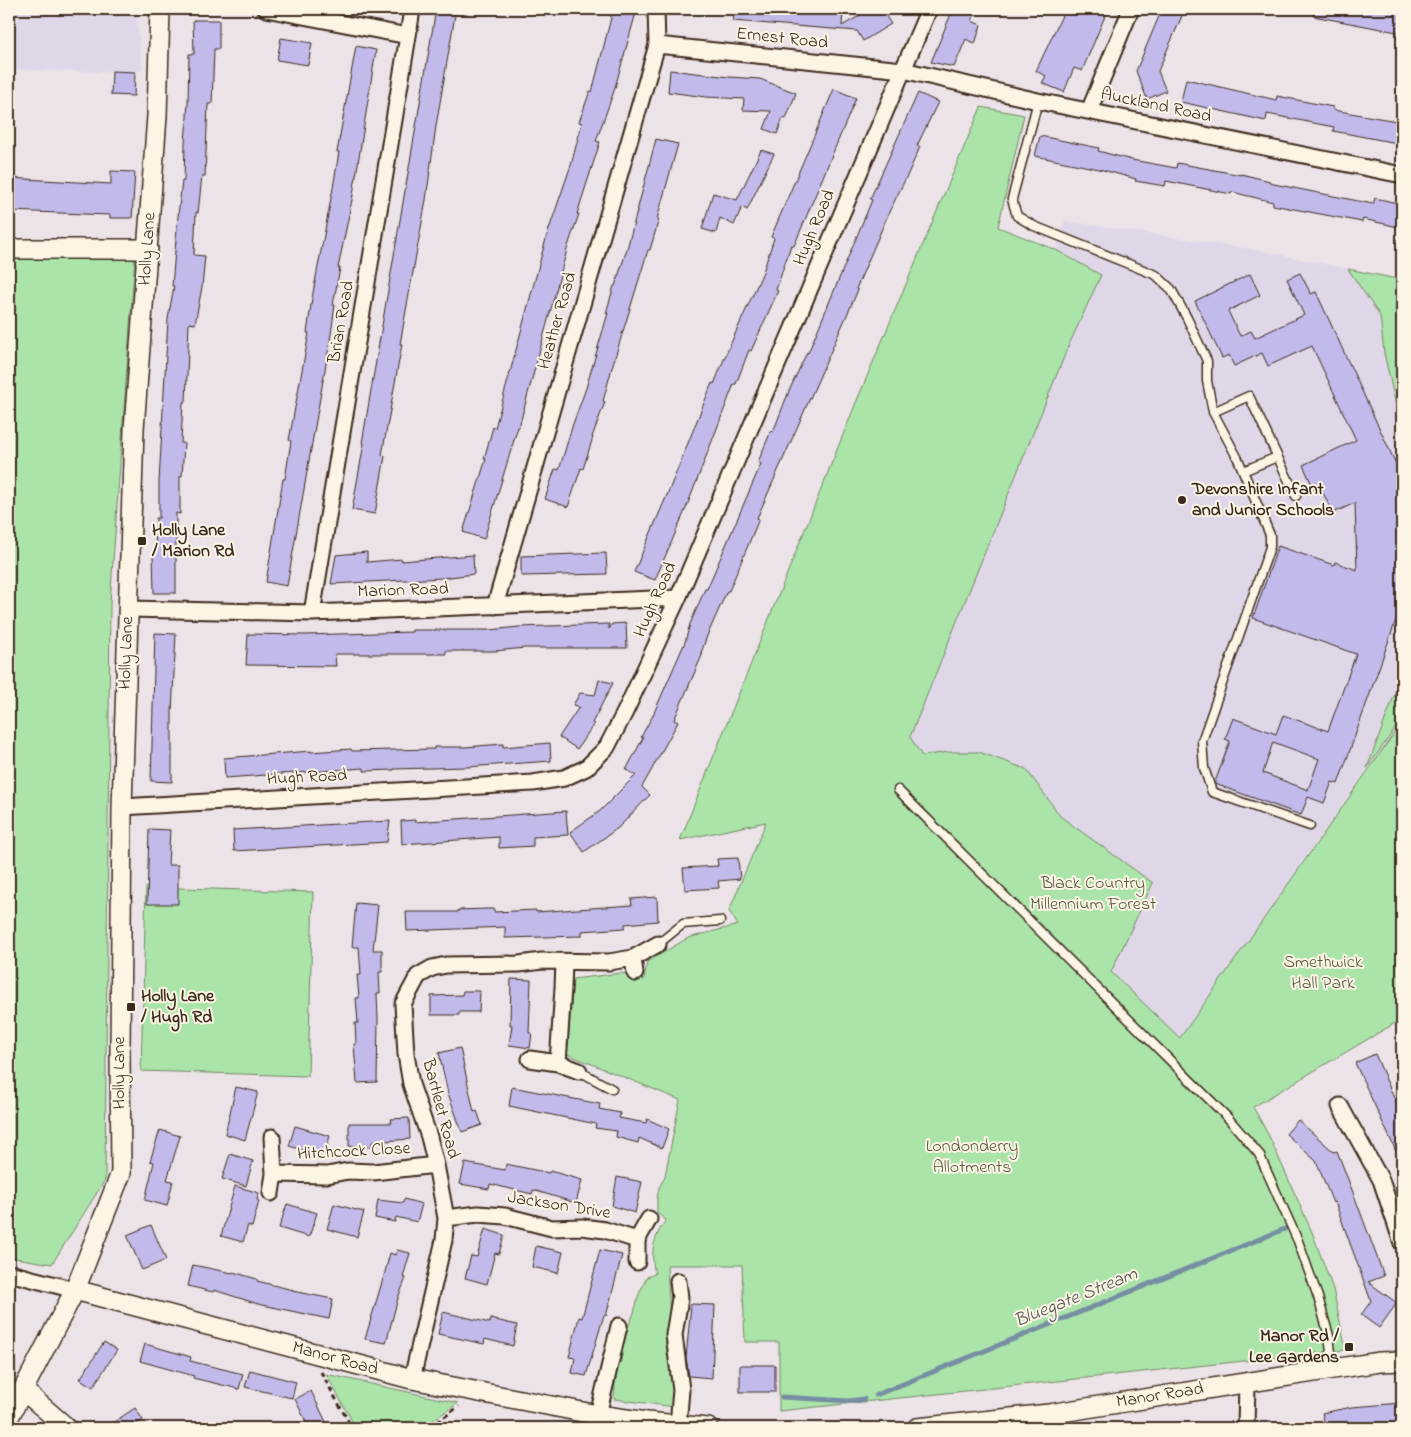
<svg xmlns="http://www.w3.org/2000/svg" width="1411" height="1437" font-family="'Indie Flower',sans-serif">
<rect width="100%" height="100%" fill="#ebe3e7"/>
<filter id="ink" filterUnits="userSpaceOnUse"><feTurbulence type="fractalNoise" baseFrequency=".02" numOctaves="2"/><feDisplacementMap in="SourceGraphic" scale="10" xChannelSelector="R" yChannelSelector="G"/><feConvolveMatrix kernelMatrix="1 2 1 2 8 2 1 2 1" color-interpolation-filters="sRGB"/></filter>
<g filter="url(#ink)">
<!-- built -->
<path fill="#dfd7e8" d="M9 9H136L142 70 135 72H97L9 69Z
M1065 221 1257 250 1402 280V719L1180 1038 870 746 1056 250Z"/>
<!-- green -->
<path fill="#abe4a9" stroke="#738764" d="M981 107 1024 115 998 227 1056 250 1101 275 1068 347 910 737 922 756 948 752H979L1026 769 1061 817 1153 883 1111 972 1180 1038 1402 722V1019L1253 1107 1269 1136 1312 1232 1333 1289 1346 1350 779 1411V1342H745L742 1265H667L675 1407 614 1399 616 1371 621 1361 624 1336 634 1313 639 1294 647 1277 655 1274C650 1251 653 1239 666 1220L657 1213V1198L659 1188 665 1176 680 1100 567 1054 573 979 622 973 644 980 647 962 688 938 738 925 729 911 766 822 680 840 855 405Z
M9 256H135L110 603 105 1180 52 1264 9 1257Z
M1348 269 1402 280V415L1395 401 1384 353 1380 316Z
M1402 675V719L1367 768Z
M146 887 313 892 308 1076 141 1071Z
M326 1374 458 1403 422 1428H356Z"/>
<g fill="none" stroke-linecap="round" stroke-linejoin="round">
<!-- stream -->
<path stroke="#768ea3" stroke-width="5" d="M876 1395 1287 1228
M782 1397 849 1401 864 1399"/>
</g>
<!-- building -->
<path fill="#c2baeb" stroke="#3b2a1e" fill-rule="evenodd" d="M436 9H456L436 126 426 200 400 344H402L382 455 385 456 375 514 352 510 364 443H362Z
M609 9H637L614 91 596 141 600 142 577 214H579L568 246 519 427H518L484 539 463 532 486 459H484L493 427 495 428 547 235 571 165 582 123 579 122 590 91 592 92 611 18Z
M735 9H843L842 26 871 9H881L891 24 863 41 857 31 733 21Z
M953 9H977L972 21 981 25 975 44 966 39 954 67 931 62Z
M1065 9H1108L1082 71 1074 68 1064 92 1042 83 1046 76 1036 71Z
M1162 9H1185L1158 71 1166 91 1147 99 1136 71Z
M1313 9H1392L1402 11V33L1313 16Z
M193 20H219V49H214L212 104H208L205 176H202L198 213 196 212 194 255 205 256 202 287 195 324 189 323 186 402H183L181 443H184L182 476H180V514L176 513V593H154L153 555H155L156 518H159V482L168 319 174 286H172L178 216 182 181H184L185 143 188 103 189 54H194Z
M281 38 312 43 308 65 277 60Z
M356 46 376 50 353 195 338 268H340L333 305H335L330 341 287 586 266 582 283 479H285L291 441 289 440 309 333H307L312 298 333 188 339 152H337Z
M670 70 729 77 760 79 796 93 786 119 783 118 777 134 764 129 771 111 743 110 744 99 706 97 668 92Z
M112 71 135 72 134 96 111 95Z
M1186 79 1276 100 1277 96 1333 107V110L1402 122V144L1333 131 1334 127 1267 114 1266 121 1181 102Z
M834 89 856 98 794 246 791 245 776 290 778 291 751 351 749 350 736 384H734L687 506 655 580 634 572 670 488 712 383 714 384 727 352 763 272 774 238 771 237Z
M918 93 938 102 917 146 920 147 907 176 890 210 856 289 858 290 757 518 759 519 729 591H727L707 636 701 653H703L674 720 678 722 642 787 650 795 618 828 584 852 570 832 600 811 636 775 626 770 643 738 641 737 653 715 685 642 690 624 705 589H707L761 464 758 462 771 431 773 432 789 391 807 352 808 353 872 200 870 199Z
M1040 136 1099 148 1098 151 1132 160 1176 168 1177 163 1241 175V174L1270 181 1269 183 1373 204 1375 198 1402 204 1398 227 1363 219 1362 222 1273 205V202L1232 192 1231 194 1166 181 1165 186 1135 181 1136 179 1099 169 1035 156Z
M656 139 678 144 657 219H659L650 250H648L613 364 603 401 605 402 592 437H593L583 469 581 468 568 507 545 499 555 469 559 470 573 424 586 388 608 313H606L614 286H615L627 249Z
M761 150 774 154 747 210 742 207 734 225 720 218 716 233 702 229 713 193 737 200Z
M111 171 135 172 132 218H110V215L9 211V178L111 184Z
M1300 273 1311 294 1316 292 1402 477V603L1338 784 1332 782 1324 803 1308 797 1301 815 1215 784V782L1230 741 1225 739 1233 718 1276 734 1283 715 1328 731 1356 654 1253 618 1278 546 1334 565 1335 562 1357 570 1355 503 1333 513 1322 491 1316 494 1303 465 1356 440 1312 346 1268 366 1262 353 1234 366 1229 355 1222 358 1195 301 1250 274 1260 295 1228 311 1240 336 1251 331 1255 338 1304 315 1287 279ZM1273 742 1319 759 1308 790 1263 773Z
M367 552V562L402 559V561L473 555 474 574 442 578 331 584 336 555Z
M606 553 607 574 521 576V556Z
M626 623 627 648H525L495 651H446V654H335L336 666 246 665 248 634 304 635 412 632V630H490L519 627 609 624V629L612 624Z
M155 633 176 634 172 712V782L151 781Z
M599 680 613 683 592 723 594 724 577 749 559 737 579 707 573 705 580 693 595 695Z
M550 743 551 761 467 767 394 769V770L364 771V768L225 778 224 758 311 751V752L351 749 352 751 434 749V747H465L503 744V747Z
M566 811 568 835 533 837V846L499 848V837L402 844 401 821 415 820V822Z
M390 821 387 842 234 851 233 830Z
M149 829 170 830 168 865H178V904H147Z
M738 858 740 879 718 881 719 888 685 890 683 868 718 866 717 859Z
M657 897 658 921 625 924V928L582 931V936L505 938V927L407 931 406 912H458V910L488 909H494V912L536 910V912L632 905 631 899Z
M356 903 378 905 373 950H382V972H379L380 993H377L378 1019 377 1082 357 1083 354 1044H356L355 1023H358L356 998H359L357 975H361L359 947H352Z
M511 979 531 980 529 1033H532L530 1048 509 1045 512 1025H510Z
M463 991H480L479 1012H459V1015H431V996L462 995Z
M460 1048 474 1112 477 1111 482 1125 462 1132 448 1093 439 1053Z
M1375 1054 1402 1116V1164L1355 1063Z
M236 1087 258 1092 245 1140 225 1134Z
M512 1087 600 1104 599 1109 620 1113 619 1118 646 1123 647 1119 669 1129 662 1148 639 1138 638 1143 616 1137 617 1131 595 1128 596 1124 509 1106Z
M409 1118 410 1139 372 1142V1147L349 1146V1123H392L391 1119Z
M1298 1120 1334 1152 1337 1151 1354 1195 1384 1276 1368 1282 1397 1303 1379 1328 1361 1315 1371 1301 1335 1202 1333 1203 1316 1161 1286 1134Z
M295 1126 330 1136 324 1156 289 1146Z
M160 1130 180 1136 167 1180 173 1181 167 1206 145 1200 154 1162 150 1161Z
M230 1154 253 1161 246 1186 222 1179Z
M465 1163 505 1170 506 1164 549 1173 550 1171 582 1180 576 1203 533 1190 532 1194 490 1184 489 1189 460 1184Z
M617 1177 642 1182 635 1213 612 1206Z
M235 1186 259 1193 257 1200 259 1201 252 1227 248 1225 243 1242 221 1236Z
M404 1199 422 1204 417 1222 396 1217 395 1222 375 1218 378 1200 403 1203Z
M287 1204 317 1213 309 1237 279 1228Z
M334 1204 364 1212 357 1237 327 1229Z
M151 1225 166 1260 142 1270 127 1235Z
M485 1229 504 1235 499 1254 495 1253 487 1284 465 1278 471 1256 477 1257Z
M536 1246 563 1252 558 1273 532 1267Z
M397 1250 410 1253 403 1277 406 1278 398 1298 386 1343 365 1339 385 1272 390 1253 395 1255Z
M600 1250 622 1255 606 1316 604 1315 586 1376 572 1373 575 1358 569 1357 579 1317 582 1318Z
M193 1265 232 1273 233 1272 257 1279V1281L293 1290 292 1291 333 1299 329 1319 258 1304 214 1290 213 1292 188 1286Z
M691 1304 715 1305 712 1378 689 1376 686 1358Z
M443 1312 490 1323 491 1319 517 1325 513 1346 485 1339 484 1344 438 1334Z
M104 1342 117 1350 93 1387 80 1379Z
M145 1344 191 1357 190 1361 243 1374 239 1389 193 1378 194 1376 140 1361Z
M740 1365H775V1392H740Z
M250 1370 296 1382 292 1398 245 1387Z
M311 1391 329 1428H309L295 1399Z
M1402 1403V1425L1368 1428V1423L1346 1428H1326L1322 1413 1352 1407Z
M135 1408 143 1420 130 1428H105Z"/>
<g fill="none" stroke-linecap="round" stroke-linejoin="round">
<defs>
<path id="service" d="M1038 101 1012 199 1017 216 1034 226 1156 275 1171 289 1187 318 1207 361V381L1213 412 1238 459 1270 535V547L1202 741 1204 768 1212 792 1310 826
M1213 412 1249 396 1296 496
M1243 471 1277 457
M898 790 1228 1118 1259 1154 1298 1241 1318 1297 1329 1336 1333 1368
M658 944 683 924 720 921
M579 1071 612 1089"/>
<path id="minor" d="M266 9 408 36
M657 45 903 70 1038 101 1402 175
M1089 111 1131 9
M495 606 657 45 656 9
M129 609 312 613 678 598
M312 613 408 36 412 9
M122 807 533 783 564 778 586 768 607 747 625 712 678 598 929 9
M633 958 635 973
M530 1059 558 1063 579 1071
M558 1063 563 988 564 962
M1340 1106 1381 1180 1402 1243
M274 1174 327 1175 348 1171 373 1172 436 1165
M271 1193 274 1174 272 1137
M446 1218 478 1214 505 1216 552 1228 582 1227 605 1230 637 1240
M637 1262V1240L649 1219
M9 1273 75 1290
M412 1379 444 1240 446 1218 436 1165 429 1137 411 1084 406 1054 403 1004 418 976 432 968 446 965 519 964 542 961 609 962 633 958 658 944
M598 1415 619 1326
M678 1425 681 1390 674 1335 680 1298 678 1281
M1246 1428 1247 1383"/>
<path id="tertiary" d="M9 249H148
M75 1290 412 1379 598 1415 647 1422 708 1428
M23 1390 67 1428
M9 1417 75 1290 121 1173 120 1051 122 807 134 429 157 116 160 9
M917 1428 1049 1414 1333 1369 1380 1362 1402 1361"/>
</defs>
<!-- service casing -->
<use href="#service" stroke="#3b2a1e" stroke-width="11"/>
<!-- minor casing -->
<use href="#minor" stroke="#3b2a1e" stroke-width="19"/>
<!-- tertiary casing -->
<use href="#tertiary" stroke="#3b2a1e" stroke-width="22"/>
<!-- path -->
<path stroke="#3b2a1e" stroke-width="3" stroke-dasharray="5 4" stroke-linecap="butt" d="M321 1372 352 1428
M430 1428 459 1406"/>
<!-- service -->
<use href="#service" stroke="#fcf5e5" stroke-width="8"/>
<!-- minor -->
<use href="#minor" stroke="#fcf5e5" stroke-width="15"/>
<!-- tertiary -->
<use href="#tertiary" stroke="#fcf5e5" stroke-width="19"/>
</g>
</g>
<!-- markers -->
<g fill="#3b2a1e" stroke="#fcf5e5" stroke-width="2">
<circle cx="1182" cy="500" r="5"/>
<rect x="137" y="536" width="10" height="10" rx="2.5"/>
<rect x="126" y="1002" width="10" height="10" rx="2.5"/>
<rect x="1344" y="1342" width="10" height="10" rx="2.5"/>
</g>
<g text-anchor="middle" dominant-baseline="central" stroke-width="4" stroke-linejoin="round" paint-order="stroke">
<!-- street labels -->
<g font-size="18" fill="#3b2a1e" stroke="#fcf5e5">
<text transform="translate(782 39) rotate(6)">Ernest Road</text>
<text transform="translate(1156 106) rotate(12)">Auckland Road</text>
<text transform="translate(815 228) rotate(-67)">Hugh Road</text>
<text transform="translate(148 249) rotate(-86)">Holly Lane</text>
<text transform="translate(558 321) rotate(-74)">Heather Road</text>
<text transform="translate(342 322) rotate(-80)">Brian Road</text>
<text transform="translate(403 591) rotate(-2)">Marion Road</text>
<text transform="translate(656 600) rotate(-66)">Hugh Road</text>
<text transform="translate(127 653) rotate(-88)">Holly Lane</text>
<text transform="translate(307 778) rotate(-3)">Hugh Road</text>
<text transform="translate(120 1073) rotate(-90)">Holly Lane</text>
<text transform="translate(440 1109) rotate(75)">Bartleet Road</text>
<text transform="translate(354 1152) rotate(-3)">Hitchcock Close</text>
<text transform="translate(559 1206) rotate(9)">Jackson Drive</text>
<text transform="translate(335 1359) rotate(15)">Manor Road</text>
<text transform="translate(1160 1396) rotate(-9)">Manor Road</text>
</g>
<!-- poi labels -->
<g font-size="18" font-weight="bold" fill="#3b2a1e" stroke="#fcf5e5" text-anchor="start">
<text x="1192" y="490">Devonshire Infant<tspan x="1192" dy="21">and Junior Schools</tspan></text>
<text x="152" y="531">Holly Lane<tspan x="152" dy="21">/ Marion Rd</tspan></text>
<text x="141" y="997">Holly Lane<tspan x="141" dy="21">/ Hugh Rd</tspan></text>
<text x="1339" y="1337" text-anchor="end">Manor Rd /<tspan x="1339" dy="21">Lee Gardens</tspan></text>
</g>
<!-- park labels -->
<g font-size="18" fill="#575841" stroke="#fcf5e5">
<text x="1093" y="884">Black Country<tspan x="1093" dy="21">Millennium Forest</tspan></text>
<text x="1323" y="963">Smethwick<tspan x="1323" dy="21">Hall Park</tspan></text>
<text x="972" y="1147">Londonderry<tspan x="972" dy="21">Allotments</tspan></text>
</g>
<!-- water labels -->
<g font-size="19" font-style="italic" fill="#545455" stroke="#fcf5e5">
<text transform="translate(1076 1298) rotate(-22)">Bluegate Stream</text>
</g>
</g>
<!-- margin -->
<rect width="1411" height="1437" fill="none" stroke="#fcf5e5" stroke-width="30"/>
<rect x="15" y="15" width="1381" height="1407" fill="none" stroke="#3b2a1e" stroke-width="2" filter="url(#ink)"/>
</svg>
